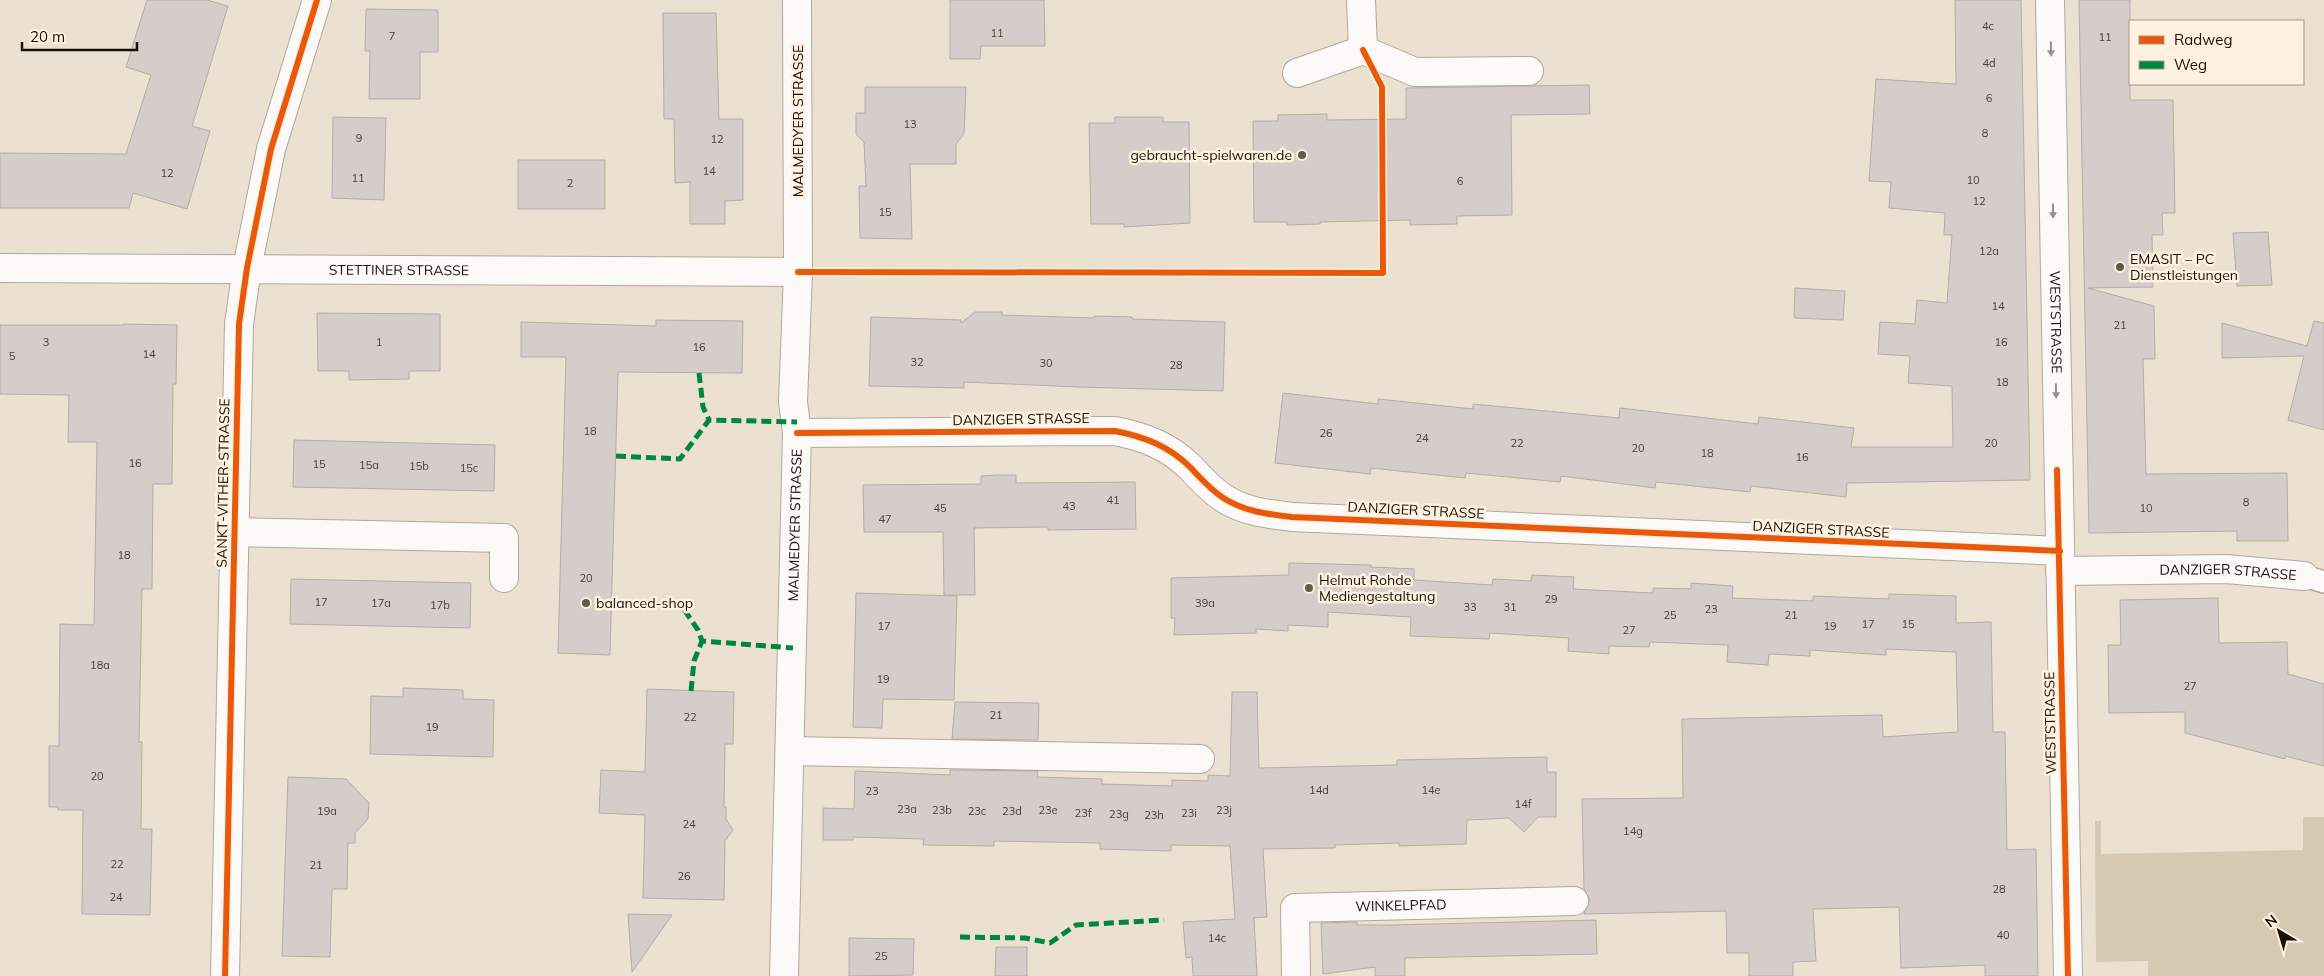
<svg xmlns="http://www.w3.org/2000/svg" width="2324" height="976" font-family="Mulish,sans-serif">
<rect width="100%" height="100%" fill="#ece1d1"/>
<!-- green -->
<path fill="#d7c8b3" d="M2303 817H2324V976H2148V961L2096 962 2095 821H2101V854L2303 850Z"/>
<!-- building -->
<path fill="#d6ccca" stroke="#b5aca9" d="M147 0H207L228 6 192 126 210 131 187 209 133 193 129 208H0V153L126 154 151 75 126 67Z
M950 0H1044L1045 46H981L980 59H950Z
M1955 0H2021L2030 480 1847 483 1846 497 1751 486 1750 492 1656 482 1655 488 1561 476 1560 482 1466 473 1465 478 1371 468 1370 474 1275 463 1283 393 1378 404V399L1473 409V404L1619 418 1620 408 1758 424 1759 417 1854 428 1851 447H1953L1952 386 1908 383 1910 356 1878 354 1880 322 1915 324 1917 300 1947 303 1952 235H1944L1945 213 1889 208 1891 182 1869 181 1876 79 1956 84Z
M2079 0H2130V100H2173L2175 213H2162L2163 235H2152L2153 287 2088 288 2154 306 2155 359H2143L2146 474 2287 473 2288 541H2237V531L2089 533Z
M366 9 438 10V52H420V99H369L370 51H365Z
M663 13H716L719 119H743V200L725 201V224H690V182L675 183 674 119H664Z
M1589 85 1590 114 1511 115 1512 215 1457 216V224L1410 225V220L1320 222V224L1287 225V222H1254L1253 121H1278V115L1327 114V120L1406 119V88Z
M865 87H966L964 134 956 144V164H910L912 239 860 238 859 186H866L864 142 856 134V113H865Z
M333 117 386 118 384 200 332 198Z
M1115 117H1163V122H1189L1190 223 1124 227V224H1091L1089 123H1115Z
M518 160H605V209H518Z
M2268 232 2272 285 2237 286 2233 233Z
M1795 288 1845 291 1843 320 1794 318Z
M975 312H1002V315L1094 318V316L1132 317V319L1225 322 1223 391 1078 387 964 382V388L869 386 871 317 961 320V323Z
M317 313 440 314V371H409V379L349 380V371H318Z
M656 320 743 321 742 373 618 372 610 655 558 653 566 357H521V322L656 326Z
M2314 321 2324 323V430L2288 420 2304 356 2222 358V323L2307 346Z
M123 324 177 325 176 384H173L172 484H153L152 589H142L139 742H142L141 829H152L150 915 82 914 83 810H58V807H49V746H59L60 624 94 625 97 442H68L69 395 0 394V325H123Z
M294 440 495 445 494 491 293 487Z
M998 475H1016V483L1135 482 1136 529 1048 530V527L974 528 975 595H944L943 532H864L863 485 981 484V476Z
M1289 563 1371 565V567L1414 569V580L1492 585 1493 579 1531 581 1532 575 1574 577 1573 589 1653 593V588L1691 589V583L1733 586 1732 598 1813 601V596L1889 599V594L1956 596V623L1991 622 1993 732H2005L2007 850 2036 849 2038 976H1985V965L1901 968 1899 907 1813 909 1816 961 1793 962V976H1749V953H1727L1726 911 1584 914 1590 900 1584 889 1582 799 1683 798 1682 719 1882 715 1883 737 1958 732 1956 652 1886 649V655L1810 650V656L1769 654 1768 665 1727 662 1728 645 1650 642 1649 647 1609 646V654L1568 651 1569 638 1490 633 1489 639 1410 636 1411 617 1328 612V627L1288 625V631L1256 629V633L1174 635 1175 618H1171V578L1289 575Z
M291 579 471 583 470 628 290 624Z
M856 593 957 596 954 700 883 699 882 728 853 727Z
M2218 598 2219 643 2287 642 2288 674 2324 684V766L2285 756V759L2185 733V712L2109 713 2108 645H2121L2120 600Z
M403 688 463 690V699L494 700 493 757 370 754 371 696 403 697Z
M647 689 734 692 733 744H725L724 807H726V819L733 830 725 841 724 900 643 898 645 815 599 813 601 770 645 772Z
M1232 692H1257L1259 768 1397 765V760L1547 757V772H1556V817H1538L1524 832 1509 818 1467 820 1466 844 1399 846V843L1335 845V848L1263 849 1267 917 1254 918 1257 976H1193L1192 957 1186 958 1183 922 1235 919 1230 846 1171 845V851L1100 849V843L994 841V846L923 845 924 839 853 837V840H823V808L854 809 855 771 950 775V770L1038 771 1037 777 1102 779V784L1172 786V780L1208 781V775L1230 776Z
M955 702 1039 703 1038 740 952 739Z
M288 777 346 779 369 803 368 819 355 833V843H348L347 889H332L330 957 282 956Z
M628 914 672 915 632 972Z
M1596 920 1597 954 1405 958V976H1375V967L1323 974 1321 923 1357 922V925H1392Z
M849 938 914 939 913 975 849 976Z
M996 947H1027V976H995Z"/>
<g fill="none" stroke-linecap="round" stroke-linejoin="round">
<defs>
<path id="lane" d="M2304 576 2324 582"/>
<g id="street">
<path d="M1361 0 1363 50 1415 72 1529 71"/>
<path id="s1" d="M2050 0 2068 976"/>
<path d="M1297 73 1363 50"/>
<path id="s2" d="M0 268 798 272"/>
<path d="M797 433 1115 431C1145 437 1169 446 1191 468 1201 479 1212 491 1225 499 1246 512 1268 514 1292 517L2060 551"/>
<path d="M234 532 504 538V578"/>
<path id="s3" d="M2060 571 2226 569 2304 576"/>
<path d="M791 751 1200 759"/>
<path d="M225 976 239 324 247 268 271 149 317 0"/>
<path id="s4" d="M784 976 797 433 793 402 798 272 797 0"/>
<path id="s5" d="M1296 976 1295 908 1574 901"/>
</g>
</defs>
<!-- lane casing -->
<use href="#lane" stroke="#b1a89b" stroke-width="24"/>
<!-- street casing -->
<use href="#street" stroke="#b1a89b" stroke-width="30"/>
<!-- lane -->
<use href="#lane" stroke="#fcfaf8" stroke-width="21"/>
<!-- street -->
<use href="#street" stroke="#fcfaf8" stroke-width="28"/>
<!-- quiet -->
<path stroke="#00873e" stroke-width="5" stroke-dasharray="10 5" stroke-linecap="butt" d="M699 373 703 407 709 420
M616 456 680 459 709 420 797 422
M612 604 681 605 698 630 702 641 793 648
M691 691 694 661 702 641
M960 937 1025 938 1050 943 1076 925 1164 920"/>
<defs>
<path id="cycleway" d="M798 272 1383 273 1382 87 1363 50
M797 433 1115 431C1145 437 1169 446 1191 468 1201 479 1212 491 1225 499 1246 512 1268 514 1292 517L2060 551
M2057 470 2068 976
M225 976 239 324 247 268 271 149 317 0"/>
</defs>
<!-- cycleway casing -->
<use href="#cycleway" stroke="#fef1df" stroke-width="9"/>
<!-- cycleway -->
<use href="#cycleway" stroke="#e8590c" stroke-width="6"/>
</g>
<!-- one-way arrows -->
<defs><path id="oneway-solid" d="M-6-.8H1V-3.2L6.5 0L1 3.2V.8H-6Z" transform="scale(1.25)"/></defs>
<g fill="#95918b">
<use href="#oneway-solid" transform="translate(2051 49) rotate(89)"/>
<use href="#oneway-solid" transform="translate(2053 211) rotate(89)"/>
<use href="#oneway-solid" transform="translate(2056 391) rotate(89)"/>
</g>
<!-- markers -->
<g fill="#625a4d" stroke="#fef1df" stroke-width="2">
<circle cx="1302" cy="155" r="5"/>
<circle cx="2120" cy="267" r="5"/>
<circle cx="1309" cy="588" r="5"/>
<circle cx="586" cy="603" r="5"/>
</g>
<g text-anchor="middle" dominant-baseline="central" stroke-width="5" stroke-linejoin="round" paint-order="stroke">
<!-- number labels -->
<g font-size="11" fill="#484037">
<text x="1988" y="26">4c</text>
<text x="997" y="33">11</text>
<text x="392" y="36">7</text>
<text x="2105" y="37">11</text>
<text x="1989" y="63">4d</text>
<text x="1989" y="98">6</text>
<text x="910" y="124">13</text>
<text x="1985" y="133">8</text>
<text x="359" y="138">9</text>
<text x="717" y="139">12</text>
<text x="709" y="171">14</text>
<text x="167" y="173">12</text>
<text x="358" y="178">11</text>
<text x="1973" y="180">10</text>
<text x="1460" y="181">6</text>
<text x="570" y="183">2</text>
<text x="1979" y="201">12</text>
<text x="885" y="212">15</text>
<text x="1989" y="251">12a</text>
<text x="1998" y="306">14</text>
<text x="2120" y="325">21</text>
<text x="46" y="342">3</text>
<text x="379" y="342">1</text>
<text x="2001" y="342">16</text>
<text x="699" y="347">16</text>
<text x="149" y="354">14</text>
<text x="12" y="356">5</text>
<text x="917" y="362">32</text>
<text x="1046" y="363">30</text>
<text x="1176" y="365">28</text>
<text x="2002" y="382">18</text>
<text x="590" y="431">18</text>
<text x="1326" y="433">26</text>
<text x="1422" y="438">24</text>
<text x="1517" y="443">22</text>
<text x="1991" y="443">20</text>
<text x="1638" y="448">20</text>
<text x="1707" y="453">18</text>
<text x="1802" y="457">16</text>
<text x="135" y="463">16</text>
<text x="319" y="464">15</text>
<text x="369" y="465">15a</text>
<text x="419" y="466">15b</text>
<text x="469" y="468">15c</text>
<text x="1113" y="500">41</text>
<text x="2246" y="502">8</text>
<text x="1069" y="506">43</text>
<text x="940" y="508">45</text>
<text x="2146" y="508">10</text>
<text x="885" y="519">47</text>
<text x="124" y="555">18</text>
<text x="586" y="578">20</text>
<text x="1551" y="599">29</text>
<text x="321" y="602">17</text>
<text x="381" y="603">17a</text>
<text x="1205" y="603">39a</text>
<text x="440" y="605">17b</text>
<text x="1470" y="607">33</text>
<text x="1510" y="607">31</text>
<text x="1711" y="609">23</text>
<text x="1670" y="615">25</text>
<text x="1791" y="615">21</text>
<text x="1868" y="624">17</text>
<text x="1908" y="624">15</text>
<text x="884" y="626">17</text>
<text x="1830" y="626">19</text>
<text x="1629" y="630">27</text>
<text x="100" y="665">18a</text>
<text x="883" y="679">19</text>
<text x="2190" y="686">27</text>
<text x="996" y="715">21</text>
<text x="690" y="717">22</text>
<text x="432" y="727">19</text>
<text x="97" y="776">20</text>
<text x="1319" y="790">14d</text>
<text x="1431" y="790">14e</text>
<text x="872" y="791">23</text>
<text x="1523" y="804">14f</text>
<text x="907" y="809">23a</text>
<text x="942" y="810">23b</text>
<text x="1048" y="810">23e</text>
<text x="1224" y="810">23j</text>
<text x="327" y="811">19a</text>
<text x="977" y="811">23c</text>
<text x="1012" y="811">23d</text>
<text x="1083" y="813">23f</text>
<text x="1189" y="813">23i</text>
<text x="1119" y="814">23g</text>
<text x="1154" y="815">23h</text>
<text x="689" y="824">24</text>
<text x="1633" y="831">14g</text>
<text x="117" y="864">22</text>
<text x="316" y="865">21</text>
<text x="684" y="876">26</text>
<text x="1999" y="889">28</text>
<text x="116" y="897">24</text>
<text x="2003" y="935">40</text>
<text x="1217" y="938">14c</text>
<text x="881" y="956">25</text>
</g>
<!-- street labels -->
<g font-size="14" fill="#181106" stroke="#fef1df">
<text transform="translate(798 121) rotate(-90)">MALMEDYER STRASSE</text>
<text stroke="none"><textPath href="#s2" startOffset="399">STETTINER STRASSE</textPath></text>
<text stroke="none"><textPath href="#s1" startOffset="322">WESTSTRASSE</textPath></text>
<text transform="translate(1021 419) rotate(-1)">DANZIGER STRASSE</text>
<text transform="translate(223 483) rotate(-89)">SANKT-VITHER-STRASSE</text>
<text transform="translate(1416 510) rotate(3)">DANZIGER STRASSE</text>
<text stroke="none"><textPath href="#s4" startOffset="451">MALMEDYER STRASSE</textPath></text>
<text transform="translate(1821 529) rotate(3)">DANZIGER STRASSE</text>
<text stroke="none"><textPath href="#s3" startOffset="168">DANZIGER STRASSE</textPath></text>
<text transform="translate(2050 723) rotate(-91)">WESTSTRASSE</text>
<text stroke="none"><textPath href="#s5" startOffset="174">WINKELPFAD</textPath></text>
</g>
<!-- poi labels -->
<g font-size="14" fill="#181106" stroke="#fef1df" text-anchor="start">
<text x="1292" y="155" text-anchor="end">gebraucht-spielwaren.de</text>
<text x="2130" y="259">EMASIT – PC<tspan x="2130" dy="16">Dienstleistungen</tspan></text>
<text x="1319" y="580">Helmut Rohde<tspan x="1319" dy="16">Mediengestaltung</tspan></text>
<text x="596" y="603">balanced-shop</text>
</g>
</g>
<!-- legend -->
<rect x="2129" y="20" width="175" height="65" fill="#fef1df" stroke="#a29788"/>
<rect x="2139" y="36" width="25" height="8" fill="#e8590c" stroke="#a29788"/>
<text x="2174" y="45" font-size="15" fill="#181106">Radweg</text>
<rect x="2139" y="61" width="25" height="8" fill="#00873e" stroke="#a29788"/>
<text x="2174" y="70" font-size="15" fill="#181106">Weg</text>
<!-- north arrow -->
<g transform="translate(2279 931) rotate(322)" stroke="#fef1df" stroke-width="4" paint-order="stroke">
<path d="M0-4L9 19L0 12L-9 19Z" fill="#181106"/>
<text y="-8" font-size="14" font-weight="bold" text-anchor="middle" fill="#181106">N</text>
</g>
<!-- scale -->
<path d="M22 42v8h115v-8" fill="none" stroke="#181106" stroke-width="2.5"/>
<text x="30" y="42" font-size="15" fill="#181106" stroke="#fef1df" stroke-width="4" paint-order="stroke">20 m</text>
</svg>
